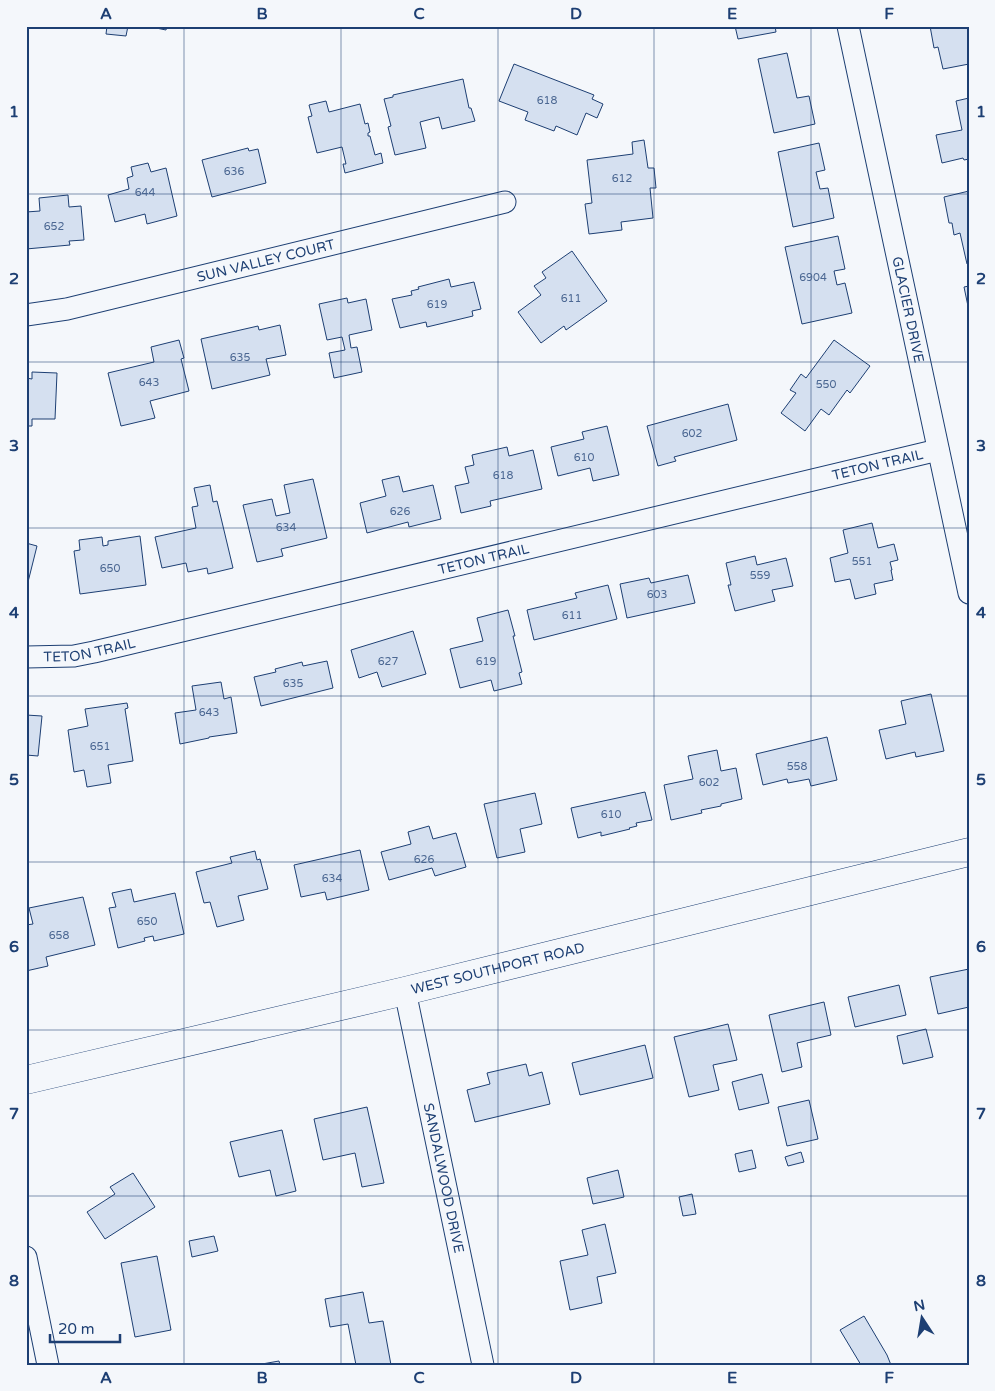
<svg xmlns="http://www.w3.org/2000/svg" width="995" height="1391" font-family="'Varela Round',sans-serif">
<rect width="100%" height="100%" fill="#f4f7fb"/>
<!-- building -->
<path fill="#d5e0f0" stroke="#1d3f73" d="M107 26H128L126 36 106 34Z
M146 26H167L166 30Z
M735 26H775L776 32 738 39Z
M930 26H969V64L943 69 938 47 934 48Z
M787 53 797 98 809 96 815 124 774 133 758 59Z
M514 64 594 95 592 99 603 104 597 118 586 113 577 135 556 126 554 131 525 120 528 112 499 101Z
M463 79 469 108H471L475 121 442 129 439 117 420 122 426 148 395 155 388 127 391 126 384 99 393 97V95Z
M969 98V159L964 160 963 158 942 163 936 135 962 130 956 101Z
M326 101 329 112 360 104 365 124 368 123 370 132 368 133V136H370L375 155 381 153 383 163 345 173 343 164H346L342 147 317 153 308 117 312 116 309 105Z
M644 140 648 168H654L656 188H650L653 218 621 222 622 230 589 234 585 204 592 203 587 160 633 154 632 142Z
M819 143 825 170 816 172 820 189 828 188 834 218 793 227 778 152Z
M248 148 249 151 258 149 266 183 212 197 202 160Z
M148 163 151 172 166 168 177 216 147 224 145 214 115 222 108 195 129 189 127 178 133 176 131 167Z
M969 191V263L967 264 960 233 954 235 952 223H949L944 197Z
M68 195 69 207 81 206 84 240 69 241 70 245 26 249V212L40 211 39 198Z
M838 236 845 269 834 271 837 285 845 283 852 313 802 324 785 247Z
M572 251 607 301 566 330 564 326 541 343 518 312 541 295 534 286 546 278 542 272Z
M449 279 451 287 474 282 481 309 472 311 473 316 427 327 426 322 400 328 392 299 412 295 411 291 419 289 418 287Z
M969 286V311L964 287Z
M347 298 348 303 366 299 372 330 349 335 351 348 357 347 362 372 334 378 329 353 345 350 342 337 327 340 319 304Z
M280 325 286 355 266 359 270 375 212 389 201 339 258 326 259 330Z
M179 340 184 358 181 359 189 391 150 401 155 418 121 426 108 373 154 362 151 347Z
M834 340 870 366 850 393 847 390 829 415 821 409 805 431 781 413 796 393 790 390 801 374 806 378Z
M32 372 57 373 55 419H32V426H26V378L32 379Z
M728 404 737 440 674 457 676 461 658 466 647 426Z
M607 426 619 475 593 481 590 468 558 476 551 447 584 439 582 432Z
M507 447 509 456 533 450 542 489 490 501 491 506 461 513 455 486 469 483 465 467 474 465 472 455Z
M399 476 403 492 433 485 441 519 409 527 408 522 367 533 360 503 386 496 382 480Z
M313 479 327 538 281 549 283 556 257 562 243 505 272 499 276 516 290 513 284 485Z
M210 485 213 502 217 501 233 568 208 574 207 568 188 572 186 563 162 568 155 537 196 528 192 507 198 506 194 488Z
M872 523 878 548 894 544 898 560 890 562 892 570H891L893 580 874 584 876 594 855 599 850 579 835 582 830 558 848 553 843 530Z
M140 536 146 585 80 594 74 551 80 550 79 540 102 537 103 546 108 545V541Z
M26 543 37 546 28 582 26 581Z
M755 556 757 565 786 558 793 586 772 590 775 601 735 611 728 585H731L726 563Z
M688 575 695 603 627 618 620 584 649 578 651 583Z
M608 585 617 619 534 640 527 610 577 598 575 593Z
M508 610 515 636H513L522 672 519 673 522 684 494 691 491 680 460 688 450 649 483 641 477 618Z
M413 631 426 674 382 687 377 672 359 678 351 650Z
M327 661 333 688 261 706 254 677 276 672 275 669 302 662 303 666Z
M221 682 224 699 231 697 237 733 209 737V738L180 744 175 713 196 710 192 686Z
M931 694 944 751 916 757 915 752 886 759 879 730 906 724 901 701Z
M127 703 128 708 125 709 133 761 108 765 111 783 87 787 84 770 74 772 68 730 88 726 85 709Z
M26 715 42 716 38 756 26 755Z
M827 737 837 780 811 786 809 779 788 783 787 779 763 785 756 754Z
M717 750 721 771 736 768 742 799 721 804V806L701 810 702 813 671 820 664 785 693 779 688 756Z
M645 792 652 820 636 823 637 826 629 828 630 829 601 836V832L578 838 571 808Z
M535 793 542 824 520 829 525 852 497 858 484 804Z
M429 826 433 839 456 833 466 867 435 876 432 868 389 880 381 852 411 844 408 832Z
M360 850 369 890 327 900 325 892 301 897 294 865Z
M255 851 257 860 260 859 268 889 238 896 244 920 217 927 210 902 204 903 196 872 232 863 230 857Z
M131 889 134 902 175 893 184 934 154 941 153 936 144 938 145 941 118 948 109 908 116 907 112 893Z
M83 897 95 945 46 957 48 966 26 971V925L33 924 29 908Z
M969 969V1007L938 1014 930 977Z
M899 985 906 1015 855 1027 848 997Z
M824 1002 831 1035 797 1043 802 1067 782 1072 769 1015Z
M728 1024 737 1060 713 1065 719 1090 689 1097 674 1037Z
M926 1029 933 1057 903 1064 897 1036Z
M645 1045 653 1078 580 1095 572 1063Z
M526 1064 529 1076 542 1072 550 1104 475 1122 467 1090 490 1084 487 1073Z
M762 1074 769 1103 739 1110 732 1082Z
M809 1100 818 1139 787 1146 778 1107Z
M367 1107 384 1183 362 1187 355 1153 323 1160 314 1119Z
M282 1130 296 1191 276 1196 270 1170 239 1177 230 1142Z
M752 1150 756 1168 739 1172 735 1154Z
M801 1152 804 1162 788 1166 785 1157Z
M618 1170 624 1197 593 1204 587 1178Z
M133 1173 155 1207 105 1239 87 1212 115 1194 110 1187Z
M692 1194 696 1214 683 1216 679 1197Z
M605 1224 616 1273 597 1277 602 1303 570 1310 560 1261 588 1255 582 1230Z
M214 1236 218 1251 192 1257 189 1241Z
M157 1256 171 1330 135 1337 121 1263Z
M363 1292 369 1323 383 1321 391 1365H356L348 1324 330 1327 325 1299Z
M864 1316 887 1355 891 1365H861L840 1330Z
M279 1361 280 1365H262V1364Z"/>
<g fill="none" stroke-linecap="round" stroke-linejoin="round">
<defs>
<g id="street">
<path id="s1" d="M848 26 969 593"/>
<path id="s2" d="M26 315 67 309 505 202"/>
<path id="s3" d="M26 657 74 656 94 652 938 450"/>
<path id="s4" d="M405 991 483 1365"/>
<path d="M26 1257 48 1365"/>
</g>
<g id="secondary">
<path id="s5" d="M26 1080 405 991 969 852"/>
</g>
</defs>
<!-- street casing -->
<use href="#street" stroke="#1d3f73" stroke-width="23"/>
<!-- secondary casing -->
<use href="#secondary" stroke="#1d3f73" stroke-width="29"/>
<!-- street -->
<use href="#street" stroke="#f4f7fb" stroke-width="21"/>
<!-- secondary -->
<use href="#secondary" stroke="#f4f7fb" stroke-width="28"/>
</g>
<!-- grid -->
<path fill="none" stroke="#1d3f73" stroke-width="1" stroke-opacity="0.55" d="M184 26V1365M341 26V1365M498 26V1365M654 26V1365M811 26V1365M26 194H969M26 362H969M26 528H969M26 696H969M26 862H969M26 1030H969M26 1196H969"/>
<g text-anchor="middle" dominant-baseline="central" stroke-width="4" stroke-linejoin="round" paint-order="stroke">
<!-- number labels -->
<g font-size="11" fill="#4b6792">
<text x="547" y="100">618</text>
<text x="234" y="171">636</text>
<text x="622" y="178">612</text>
<text x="145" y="192">644</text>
<text x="54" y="226">652</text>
<text x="813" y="277">6904</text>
<text x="571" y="298">611</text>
<text x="437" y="304">619</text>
<text x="240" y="357">635</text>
<text x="149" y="382">643</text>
<text x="826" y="384">550</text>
<text x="692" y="433">602</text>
<text x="584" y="457">610</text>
<text x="503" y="475">618</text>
<text x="400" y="511">626</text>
<text x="286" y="527">634</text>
<text x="862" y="561">551</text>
<text x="110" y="568">650</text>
<text x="760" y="575">559</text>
<text x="657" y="594">603</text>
<text x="572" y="615">611</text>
<text x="388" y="661">627</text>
<text x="486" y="661">619</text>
<text x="293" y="683">635</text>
<text x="209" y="712">643</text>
<text x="100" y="746">651</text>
<text x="797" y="766">558</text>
<text x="709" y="782">602</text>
<text x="611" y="814">610</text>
<text x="424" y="859">626</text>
<text x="332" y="878">634</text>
<text x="147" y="921">650</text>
<text x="59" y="935">658</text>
</g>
<!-- street labels -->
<g font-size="14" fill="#1d3f73" stroke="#f4f7fb">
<text stroke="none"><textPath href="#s2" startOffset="246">SUN VALLEY COURT</textPath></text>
<text stroke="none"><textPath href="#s1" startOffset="290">GLACIER DRIVE</textPath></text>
<text stroke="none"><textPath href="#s3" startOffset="874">TETON TRAIL</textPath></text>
<text stroke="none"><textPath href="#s3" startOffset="469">TETON TRAIL</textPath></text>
<text stroke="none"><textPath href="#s3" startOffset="64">TETON TRAIL</textPath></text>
<text stroke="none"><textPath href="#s5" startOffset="485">WEST SOUTHPORT ROAD</textPath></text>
<text stroke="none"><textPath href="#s4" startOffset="191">SANDALWOOD DRIVE</textPath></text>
</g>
</g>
<!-- border -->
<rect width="995" height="1391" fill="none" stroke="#f4f7fb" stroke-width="55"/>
<!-- north arrow -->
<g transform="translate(922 1318) rotate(348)" stroke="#f4f7fb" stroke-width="4" paint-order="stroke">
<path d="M0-4L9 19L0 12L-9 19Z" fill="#1d3f73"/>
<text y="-8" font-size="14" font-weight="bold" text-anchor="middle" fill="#1d3f73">N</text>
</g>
<!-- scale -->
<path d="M50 1334v8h70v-8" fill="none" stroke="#1d3f73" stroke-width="2.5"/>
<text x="58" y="1334" font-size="15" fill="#1d3f73" stroke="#f4f7fb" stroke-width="4" paint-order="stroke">20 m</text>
<rect x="28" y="28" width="940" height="1336" fill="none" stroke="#1d3f73" stroke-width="2"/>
<g font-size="16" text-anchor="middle" font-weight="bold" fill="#1d3f73">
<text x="106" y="19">A</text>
<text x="262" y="19">B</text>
<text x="419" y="19">C</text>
<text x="576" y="19">D</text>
<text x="732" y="19">E</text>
<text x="889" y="19">F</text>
<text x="14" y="117">1</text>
<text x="981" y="117">1</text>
<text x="14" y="284">2</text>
<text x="981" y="284">2</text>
<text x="14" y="451">3</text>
<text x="981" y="451">3</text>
<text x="14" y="618">4</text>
<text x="981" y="618">4</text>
<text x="14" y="785">5</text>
<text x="981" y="785">5</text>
<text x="14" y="952">6</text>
<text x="981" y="952">6</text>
<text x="14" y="1119">7</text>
<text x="981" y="1119">7</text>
<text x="14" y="1286">8</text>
<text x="981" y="1286">8</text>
<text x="106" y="1383">A</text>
<text x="262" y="1383">B</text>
<text x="419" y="1383">C</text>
<text x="576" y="1383">D</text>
<text x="732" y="1383">E</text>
<text x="889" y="1383">F</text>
</g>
</svg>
